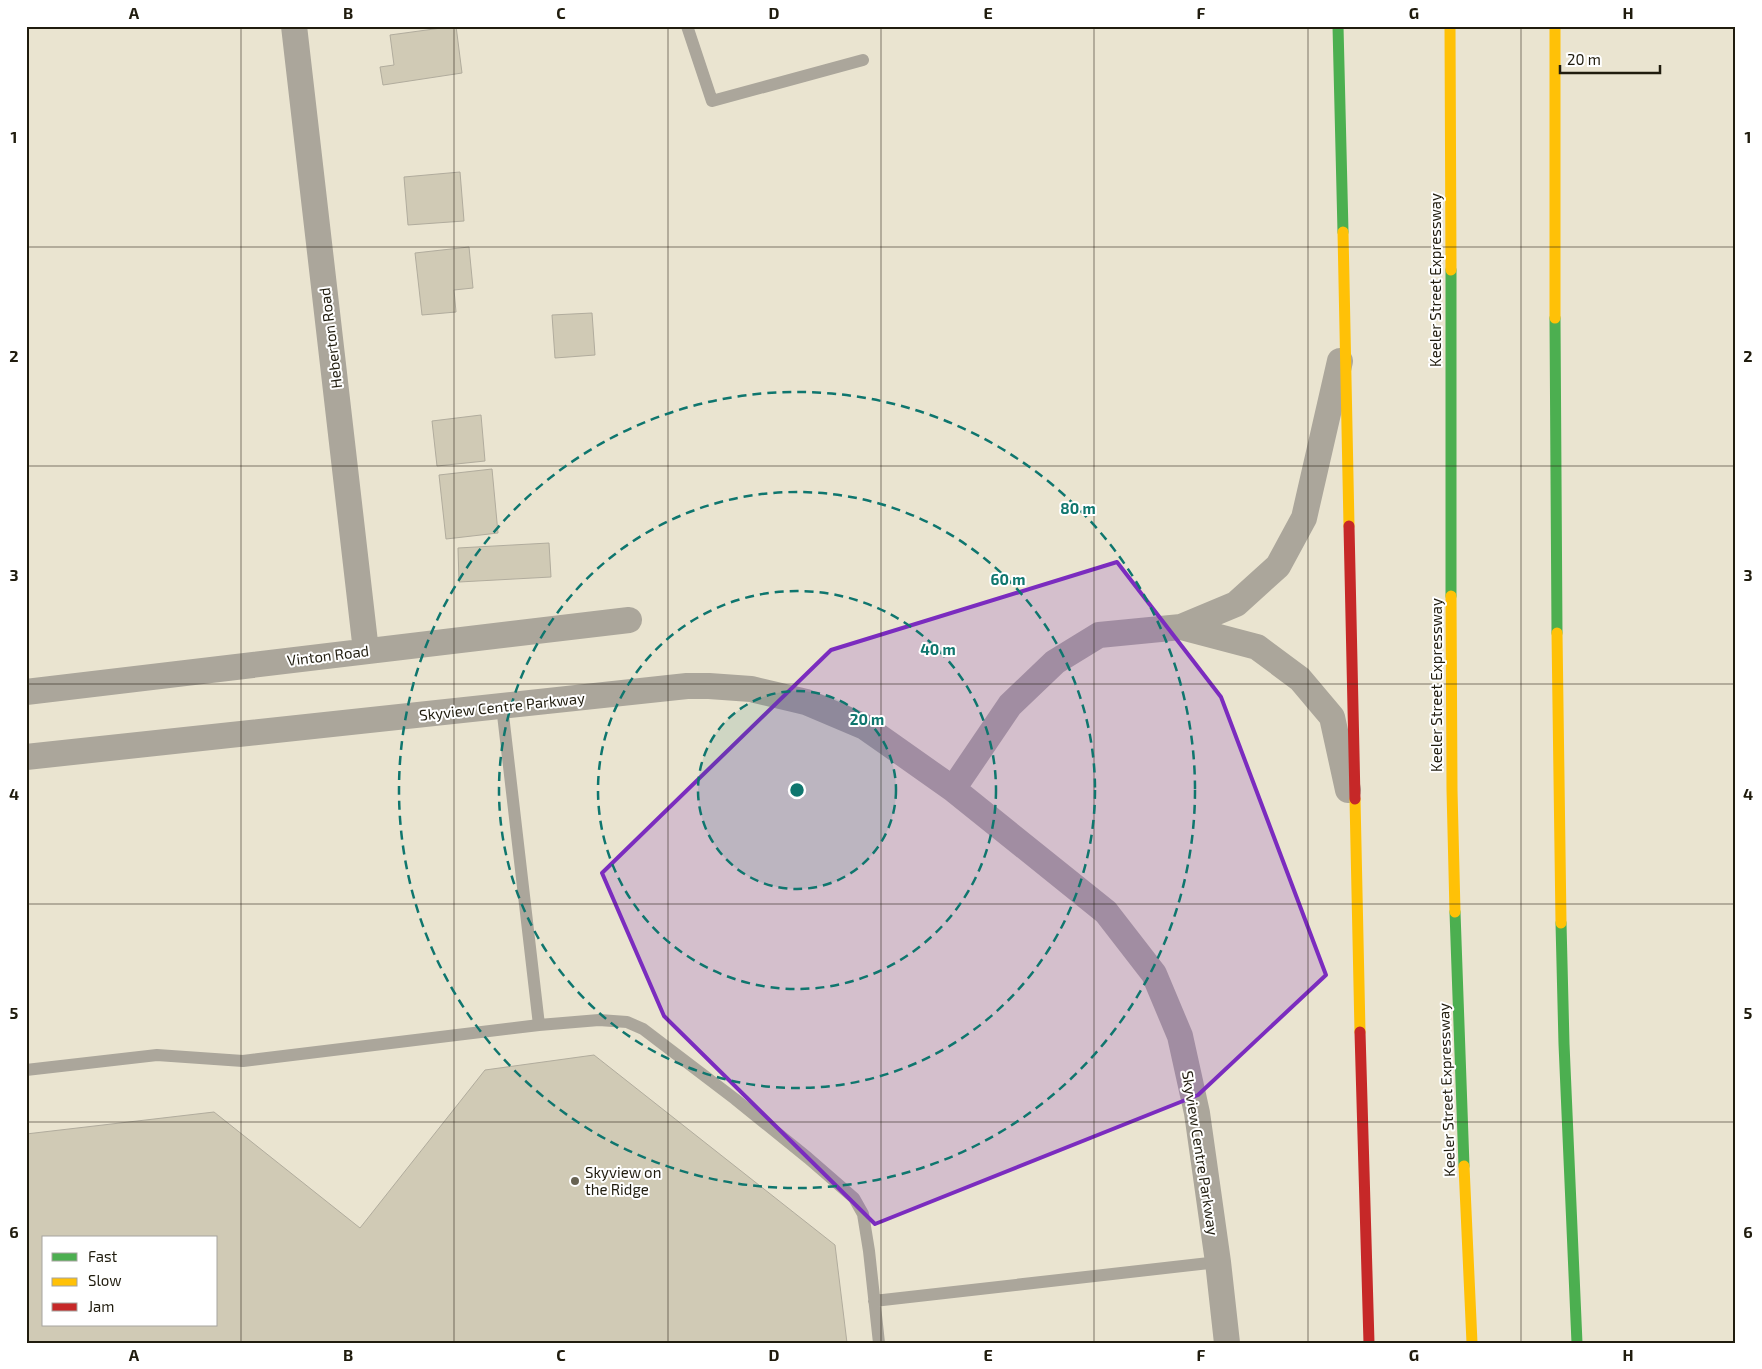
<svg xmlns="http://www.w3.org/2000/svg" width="1762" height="1369" font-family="'Exo 2',sans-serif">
<rect width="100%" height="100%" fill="#eae4d0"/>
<!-- building -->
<path fill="#d0cab5" stroke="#b1ac9d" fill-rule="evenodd" d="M456 26 462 73 383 85 380 67 394 65 390 35Z
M460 172 464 221 408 225 404 177Z
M469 247 473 288 454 290 456 312 422 315 415 253Z
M592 313 595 355 555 358 552 315Z
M481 415 485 461 437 466 432 421Z
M492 469 498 533 446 539 439 475Z
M549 543 551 577 459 582 458 548Z
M594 1055 835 1245 847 1343H26V1134L214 1112 360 1228 485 1070ZM44 1238H216V1325H44Z"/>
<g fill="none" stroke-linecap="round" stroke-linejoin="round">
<!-- lane -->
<path stroke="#aba69b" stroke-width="12" d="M687 26 712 101 863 60
M502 706 539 1025
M26 1070 157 1055 243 1061 539 1025 599 1020 627 1022 643 1029 735 1099 808 1158 854 1198 863 1214 869 1251 879 1343
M874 1301 1218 1262"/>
<!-- street -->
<path stroke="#aba69b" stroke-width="26" d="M294 26 366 651
M1181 627 1257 647 1300 679 1332 717 1348 790
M26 692 629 620
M26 757 687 686H709L751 689 806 702 865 727 953 789 1106 912 1154 974 1180 1036 1197 1113 1218 1262 1227 1343
M953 789 1010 705 1055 662 1099 635 1181 627 1236 604 1278 566 1304 518 1340 361"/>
<!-- fast -->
<path stroke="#4caf50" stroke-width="11" d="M1338 26 1343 232
M1451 270V596
M1555 318 1557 633
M1455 912 1464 1166
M1561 923 1564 1044 1577 1343"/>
<!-- slow -->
<path stroke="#ffc107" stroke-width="11" d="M1450 26 1451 270
M1555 26V318
M1343 232 1349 526
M1451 596 1452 790 1455 912
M1557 633 1561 923
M1355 799 1360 1032
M1464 1166 1472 1343"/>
<!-- jam -->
<path stroke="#c62828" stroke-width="11" d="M1349 526 1355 799
M1360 1032 1369 1343"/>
</g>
<!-- marked area -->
<path fill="#7b2cbf" fill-opacity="0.2" stroke="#7b2cbf" stroke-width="4" stroke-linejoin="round" d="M1117 562 1221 697 1326 975 1198 1095 875 1224 664 1016 602 873 831 650Z"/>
<!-- grid -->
<path fill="none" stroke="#201c0e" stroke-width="1" stroke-opacity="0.55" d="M241 26V1343M454 26V1343M668 26V1343M881 26V1343M1094 26V1343M1308 26V1343M1521 26V1343M26 247H1736M26 466H1736M26 684H1736M26 904H1736M26 1122H1736"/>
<!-- distance rings -->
<circle cx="797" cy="790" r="99" fill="#0f766e" fill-opacity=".12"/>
<g fill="none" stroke="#0f766e" stroke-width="2.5" stroke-dasharray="9 6">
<circle cx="797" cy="790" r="99"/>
<circle cx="797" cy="790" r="199"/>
<circle cx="797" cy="790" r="298"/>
<circle cx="797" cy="790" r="398"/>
</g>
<!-- markers -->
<circle fill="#676252" stroke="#fff" stroke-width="2" cx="575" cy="1181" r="5"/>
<g text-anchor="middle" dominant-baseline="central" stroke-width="4" stroke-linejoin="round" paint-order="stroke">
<!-- street labels -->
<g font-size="15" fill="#201c0e" stroke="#fff">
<text transform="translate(1435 280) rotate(-90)">Keeler Street Expressway</text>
<text transform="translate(330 338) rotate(-97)">Heberton Road</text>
<text transform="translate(328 655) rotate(-7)">Vinton Road</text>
<text transform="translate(1436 685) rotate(-90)">Keeler Street Expressway</text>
<text transform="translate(502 706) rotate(-6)">Skyview Centre Parkway</text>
<text transform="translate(1446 1090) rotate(-92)">Keeler Street Expressway</text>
<text transform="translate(1201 1153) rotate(81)">Skyview Centre Parkway</text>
</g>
<!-- poi labels -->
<g font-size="15" fill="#201c0e" stroke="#fff" text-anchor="start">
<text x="585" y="1172">Skyview on<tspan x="585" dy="17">the Ridge</tspan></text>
</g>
</g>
<circle cx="797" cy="790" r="8" fill="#0f766e" stroke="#fff" stroke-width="2.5"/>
<g font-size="15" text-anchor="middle" font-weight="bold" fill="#0f766e" stroke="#fff" stroke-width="4" stroke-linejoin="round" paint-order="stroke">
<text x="1078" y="514">80 m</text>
<text x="1008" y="585">60 m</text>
<text x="938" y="655">40 m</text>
<text x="867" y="725">20 m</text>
</g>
<!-- border -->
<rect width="1762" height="1369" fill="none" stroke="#ffffff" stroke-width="55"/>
<!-- legend -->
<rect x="42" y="1236" width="175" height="90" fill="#ffffff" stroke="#a6a49f"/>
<rect x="52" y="1253" width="25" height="8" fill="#4caf50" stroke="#a6a49f"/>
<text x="88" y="1262" font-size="15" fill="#201c0e">Fast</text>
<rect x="52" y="1278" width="25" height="8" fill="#ffc107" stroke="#a6a49f"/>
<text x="88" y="1286" font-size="15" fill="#201c0e">Slow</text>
<rect x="52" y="1303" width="25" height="8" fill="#c62828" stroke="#a6a49f"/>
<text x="88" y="1312" font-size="15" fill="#201c0e">Jam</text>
<!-- scale -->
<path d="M1560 65v8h100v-8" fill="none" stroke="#201c0e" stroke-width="2.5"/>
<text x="1567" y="65" font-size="15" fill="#201c0e" stroke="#ffffff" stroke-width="4" paint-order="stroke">20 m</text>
<rect x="28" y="28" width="1706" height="1314" fill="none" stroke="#201c0e" stroke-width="2"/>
<g font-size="16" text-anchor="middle" font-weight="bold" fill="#201c0e">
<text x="134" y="19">A</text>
<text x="348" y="19">B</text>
<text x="561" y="19">C</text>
<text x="774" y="19">D</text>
<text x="988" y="19">E</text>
<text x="1201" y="19">F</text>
<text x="1414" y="19">G</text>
<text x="1628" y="19">H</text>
<text x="14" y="143">1</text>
<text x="1748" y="143">1</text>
<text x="14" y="362">2</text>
<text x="1748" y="362">2</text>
<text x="14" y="581">3</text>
<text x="1748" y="581">3</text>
<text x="14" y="800">4</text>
<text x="1748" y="800">4</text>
<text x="14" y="1019">5</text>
<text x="1748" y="1019">5</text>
<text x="14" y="1238">6</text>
<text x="1748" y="1238">6</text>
<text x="134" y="1361">A</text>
<text x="348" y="1361">B</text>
<text x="561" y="1361">C</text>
<text x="774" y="1361">D</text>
<text x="988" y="1361">E</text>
<text x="1201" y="1361">F</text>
<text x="1414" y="1361">G</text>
<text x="1628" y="1361">H</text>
</g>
</svg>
